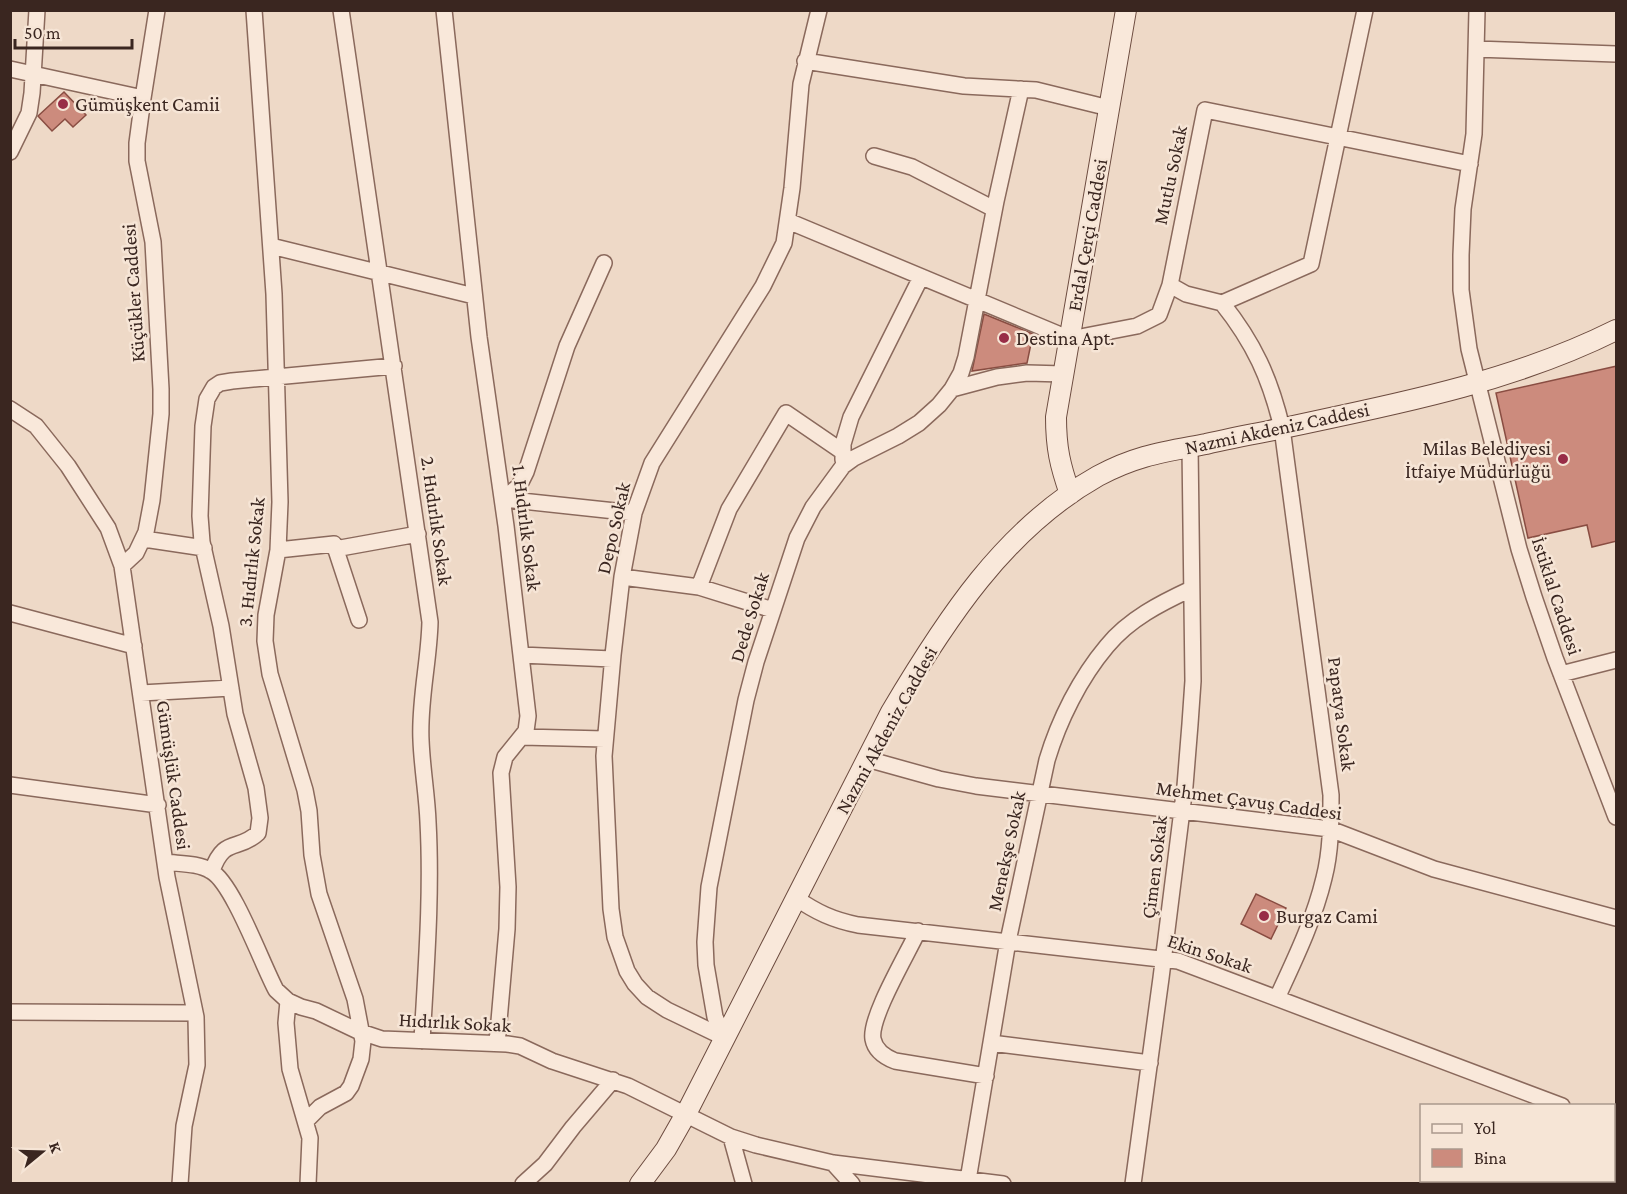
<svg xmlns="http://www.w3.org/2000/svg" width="1627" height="1194" font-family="'Crimson Pro',serif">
<rect width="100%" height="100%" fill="#eed9c7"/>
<!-- building -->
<path fill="#cc8b7d" stroke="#894d42" stroke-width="1.5" d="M64 92 86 115 73 127 65 119 52 131 38 116Z
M984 314 1033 334 1027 363 972 371Z
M1617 366V541L1592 547 1587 525 1528 538 1496 393Z
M1256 894 1286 908 1271 939 1241 924Z"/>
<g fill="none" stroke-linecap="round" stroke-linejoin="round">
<defs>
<path id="street" d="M254 10 274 294 280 502 278 550 266 615 265 641 270 674 305 790 309 811 312 855 319 894 355 999 363 1041 361 1059 351 1086 346 1093 320 1107 306 1121
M341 10 430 622C429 662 419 701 421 740 422 768 427 795 428 822 432 895 426 968 422 1041
M444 10 479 337 506 526 528 716 526 731 505 757 501 773 508 887 507 929 497 1044
M1477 10 1474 134 1463 209 1461 255V290L1469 349 1519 549 1534 597 1555 658 1616 817
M1476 49 1616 54
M805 61 964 86 1036 90 1109 108
M10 69 143 98
M10 152 29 113 32 93 37 10
M874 156 912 167 994 209
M788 221 1070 339 1137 326 1159 315 1170 285 1205 110 1470 164
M271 246 474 296
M1170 285 1186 294 1222 303
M952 389 961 373 966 357 996 201 1021 89
M10 409 36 426 68 466 108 528 122 566 167 877 196 1017 197 1065 184 1126 180 1184
M843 460V444L851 417 921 277
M503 499 519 486 526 472 567 346 604 263
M503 499 634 513
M144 539 204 548
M335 549 418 534
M278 550 334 544 359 620
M122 566 136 553 146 532 152 500 161 414V389L153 242 137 161V143L143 98 157 10
M622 577 699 587 773 610
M699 587 729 509 786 413 843 452
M10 613 134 646
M521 655 612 659
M1561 674 1616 660
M141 693 231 688
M522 737 605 739
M867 759 939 779 976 786 1330 829 1434 869 1616 918
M10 785 158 805
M165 862C180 864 198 863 211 871 233 883 262 964 276 990L288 1001 286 1023 290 1069 310 1138 308 1184
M212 871C224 836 238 852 258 833L260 818 256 788 235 714 221 626 202 542 200 516 203 426 207 399 214 387 220 383 232 381 394 366
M796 898C816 912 833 920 858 925L1178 961 1562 1106
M918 931C908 953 869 1018 873 1039 875 1050 885 1057 895 1061L986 1076
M1277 998C1295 959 1314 920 1324 878 1331 851 1331 822 1331 795L1282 428C1270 378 1254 343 1222 303L1311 264 1365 10
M288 1001 301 1007 316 1011 358 1031 382 1039 507 1044 520 1046 552 1061 628 1086 731 1137 756 1145 833 1163 1003 1184
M10 1012 195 1013
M725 1038 667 1010 647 997 635 984 627 971 615 937 611 909 604 756 613 655 622 577 634 513 652 463 763 286 784 243 792 188 801 84 819 10
M725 1038 715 1017 706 965 705 942 709 887 746 700 756 662 797 538 813 507 843 466 854 458 898 436 919 423 939 405 952 389 997 377 1027 373 1064 374
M991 1043 1150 1063
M1614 1125 1616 1126
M731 1137 744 1184
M833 1163 852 1184
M968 1180 1008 941 1047 760C1059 720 1080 678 1107 646 1129 619 1161 603 1191 589
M523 1184 545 1164 573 1127 613 1080
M1133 1184 1161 978 1185 786 1190 724 1193 681 1190 446"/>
<path id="secondary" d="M1070 494C1060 465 1056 448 1056 417L1126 10
M640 1184 666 1149 687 1112 891 712C945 621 1004 529 1098 476 1137 455 1164 452 1206 444 1227 439 1248 435 1269 431 1387 406 1508 384 1616 330"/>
</defs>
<!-- street casing -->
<use href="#street" stroke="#8a695c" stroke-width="18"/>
<!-- secondary casing -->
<use href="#secondary" stroke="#6c4b3f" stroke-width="22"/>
<!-- street -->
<use href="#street" stroke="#f9e8da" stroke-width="15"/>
<!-- secondary -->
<use href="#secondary" stroke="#f9e8da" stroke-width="20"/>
</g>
<!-- markers -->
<g fill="#982d47" stroke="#f6e5d6" stroke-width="2">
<circle cx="63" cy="104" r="6"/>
<circle cx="1004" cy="338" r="6"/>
<circle cx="1563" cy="459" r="6"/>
<circle cx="1264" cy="916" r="6"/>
</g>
<g text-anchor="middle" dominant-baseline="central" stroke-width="5" stroke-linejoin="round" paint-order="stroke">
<!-- poi labels -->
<g font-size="20" fill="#3a2620" stroke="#f6e5d6" text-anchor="start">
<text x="75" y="104">Gümüşkent Camii</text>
<text x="1016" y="338">Destina Apt.</text>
<text x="1551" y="448" text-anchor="end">Milas Belediyesi<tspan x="1551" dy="23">İtfaiye Müdürlüğü</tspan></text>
<text x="1276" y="916">Burgaz Cami</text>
</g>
<!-- street labels -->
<g font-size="20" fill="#3a2620" stroke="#f6e5d6">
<text transform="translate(1170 175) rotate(-78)">Mutlu Sokak</text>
<text transform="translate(1087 235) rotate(-80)">Erdal Çerçi Caddesi</text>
<text transform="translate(133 293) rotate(-94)">Küçükler Caddesi</text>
<text transform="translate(1277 428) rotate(-12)">Nazmi Akdeniz Caddesi</text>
<text transform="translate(437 521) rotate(82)">2. Hıdırlık Sokak</text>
<text transform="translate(527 528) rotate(83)">1. Hıdırlık Sokak</text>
<text transform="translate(613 528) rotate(-77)">Depo Sokak</text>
<text transform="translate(251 562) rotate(-84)">3. Hıdırlık Sokak</text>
<text transform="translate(1557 596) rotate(72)">İstiklal Caddesi</text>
<text transform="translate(749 617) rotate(-73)">Dede Sokak</text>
<text transform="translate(1342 714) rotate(83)">Papatya Sokak</text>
<text transform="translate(886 730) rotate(-61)">Nazmi Akdeniz Caddesi</text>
<text transform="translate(174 775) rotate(82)">Gümüşlük Caddesi</text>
<text transform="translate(1249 800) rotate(8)">Mehmet Çavuş Caddesi</text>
<text transform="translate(1006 851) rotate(-78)">Menekşe Sokak</text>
<text transform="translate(1154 867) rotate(-83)">Çimen Sokak</text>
<text transform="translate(1210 953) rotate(18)">Ekin Sokak</text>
<text transform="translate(455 1022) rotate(3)">Hıdırlık Sokak</text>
</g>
</g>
<!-- border -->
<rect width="1627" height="1194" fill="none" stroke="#3a2620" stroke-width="24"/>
<!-- legend -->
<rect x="1420" y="1104" width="195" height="78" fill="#f6e5d6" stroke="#ab998d" stroke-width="1.5"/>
<rect x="1432" y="1124" width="30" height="9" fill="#f9e8da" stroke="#ab998d" stroke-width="1.5"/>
<text x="1474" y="1134" font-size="18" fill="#3a2620">Yol</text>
<rect x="1432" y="1149" width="30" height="18" fill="#cc8b7d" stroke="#ab998d" stroke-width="1.5"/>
<text x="1474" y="1164" font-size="18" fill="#3a2620">Bina</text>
<!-- north arrow -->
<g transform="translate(42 1152) rotate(71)" stroke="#f6e5d6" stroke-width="4.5" paint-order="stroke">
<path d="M0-4.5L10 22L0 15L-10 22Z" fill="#3a2620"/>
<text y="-9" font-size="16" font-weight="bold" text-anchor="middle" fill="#3a2620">K</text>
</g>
<!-- scale -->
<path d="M15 39v9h117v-9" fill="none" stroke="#3a2620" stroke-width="3"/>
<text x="24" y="39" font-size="18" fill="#3a2620" stroke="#f6e5d6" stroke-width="4.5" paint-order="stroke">50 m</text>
</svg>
